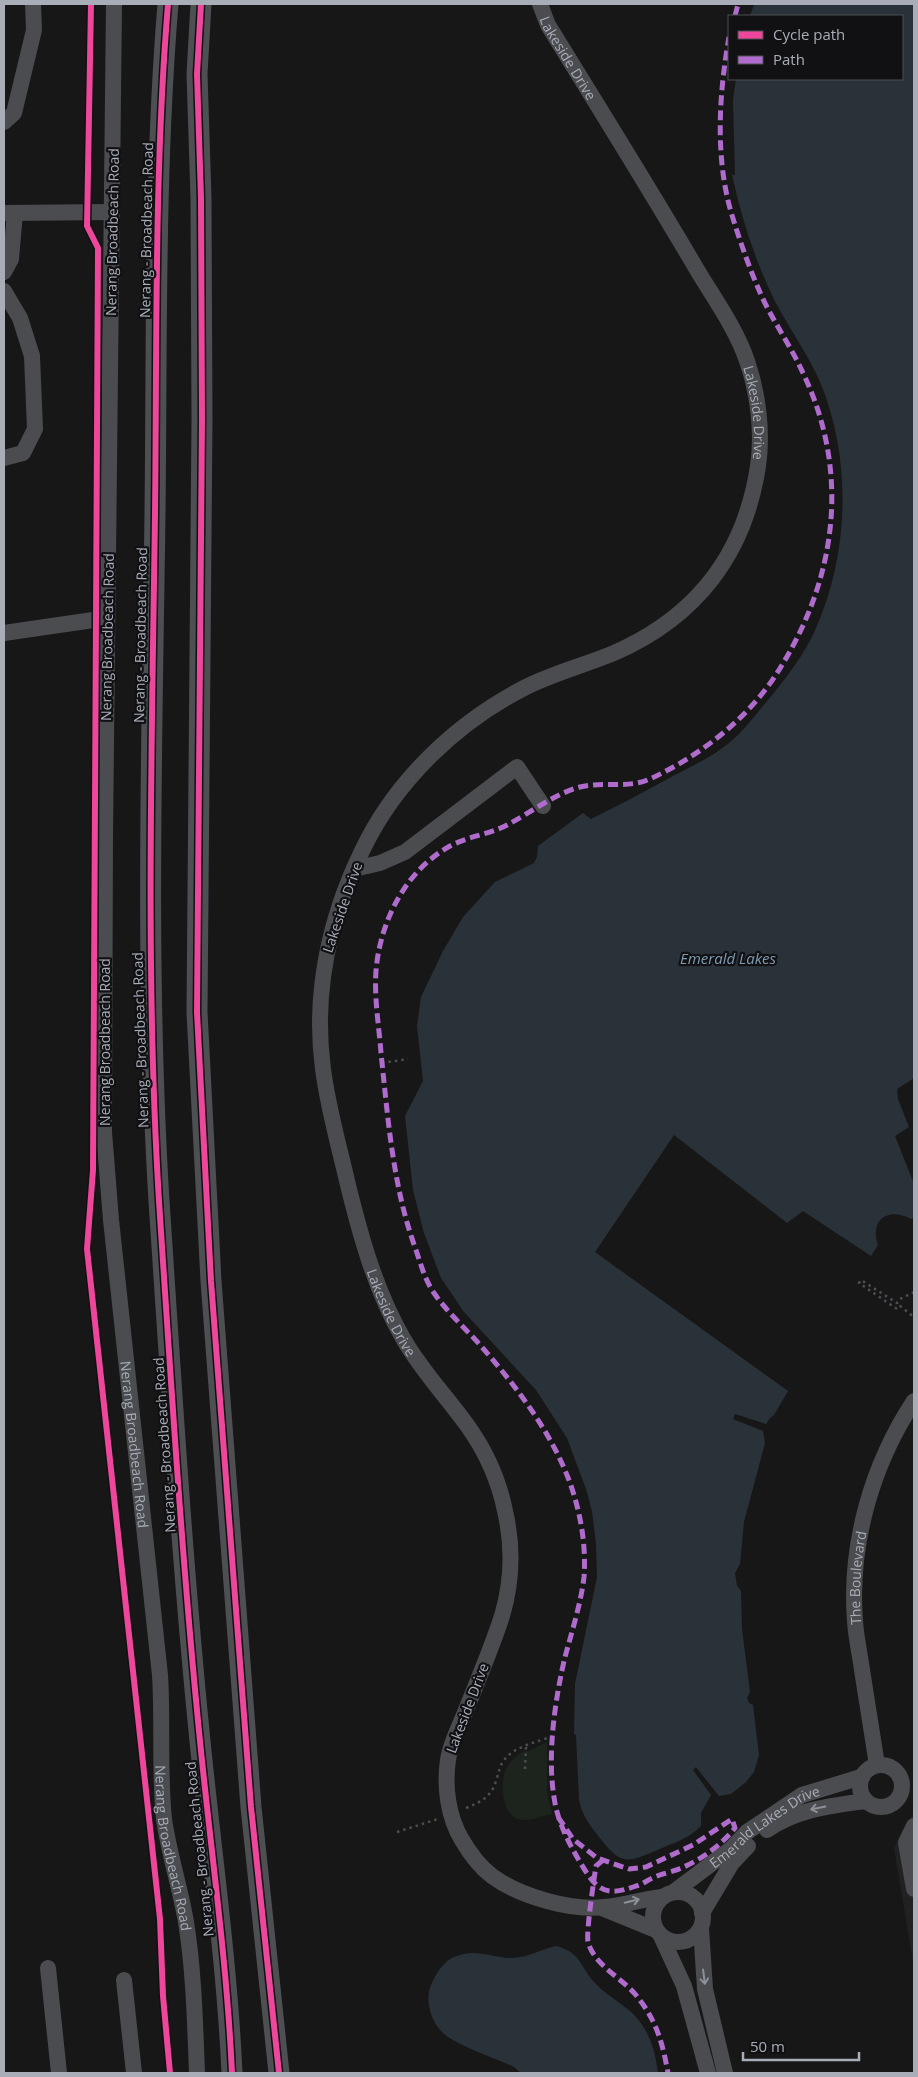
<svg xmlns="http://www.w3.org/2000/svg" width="918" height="2077" font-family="'Open Sans',sans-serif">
<rect width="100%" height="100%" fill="#171717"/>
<!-- built -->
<path fill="#212123" d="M914 1813V1968L894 1848 902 1830Z"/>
<!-- green -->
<path fill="#1d241e" d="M547 1742V1791L552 1814C542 1816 528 1822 518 1819 500 1813 499 1776 509 1764 512 1759 519 1755 523 1751H529Z"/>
<!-- water -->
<path fill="#2a3239" d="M754 4H914V1078L897 1089 898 1099 909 1127 895 1136 914 1184V1218L911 1219C889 1207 869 1219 878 1245L871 1256 803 1211 787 1223 674 1135 595 1252 788 1391 774 1415 770 1418 766 1424 735 1414 733 1419 763 1431 765 1443 744 1522 740 1564 735 1573 737 1586 741 1591 742 1629 750 1692 747 1698 749 1703 753 1705 759 1755 754 1772 746 1782 731 1794 719 1796 696 1767 693 1770 711 1795 701 1813V1826C686 1840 678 1841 660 1849 625 1864 621 1866 596 1833 588 1823 581 1812 579 1799L576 1735 574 1734 575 1684 597 1577 596 1544 592 1511 586 1489 567 1438 536 1390 464 1312 441 1278 424 1233 413 1190 405 1116 423 1081 417 1026 421 997 443 951 463 917 495 882 534 863 537 857 538 846 583 813 591 819C620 805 647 790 675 775 694 765 712 757 729 743 743 732 756 714 768 700 786 678 805 654 816 628 849 553 852 461 821 384 809 356 791 331 777 305 756 264 742 220 732 175H735L733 100 736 79H902V16H750Z
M557 1946C582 1954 579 1965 594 1982 605 1994 618 2001 630 2011 649 2028 655 2050 658 2073H521L514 2067C493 2057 468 2050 448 2037 432 2027 423 2000 432 1983 437 1972 444 1960 457 1956 476 1948 493 1958 513 1958 530 1957 541 1949 557 1946Z"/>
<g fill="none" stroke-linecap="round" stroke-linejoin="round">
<!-- path -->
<path stroke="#4d4e52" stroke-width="2.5" stroke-dasharray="2.5 4" stroke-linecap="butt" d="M382 1063 408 1059
M914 1292 900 1299 897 1303 861 1280 859 1283 897 1309 900 1306 914 1317
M525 1769 526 1747
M466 1808C481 1802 491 1797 496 1781 499 1773 499 1766 505 1759 515 1746 538 1742 553 1736
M397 1832 438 1819"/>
<!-- minor -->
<g stroke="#4b4c50" stroke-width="16">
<path id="s1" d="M114 4 105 835 104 1132 111 1220 160 1675C163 1723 159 1771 164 1819 169 1854 180 1887 186 1922 194 1972 195 2023 197 2073"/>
<path id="s2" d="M540 4 548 25C598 106 648 186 696 268 713 297 736 328 747 361 758 393 763 432 758 466 745 554 696 617 614 653 585 665 554 673 526 687 457 722 395 781 362 851 329 919 313 994 323 1069 328 1108 339 1146 348 1185 361 1238 376 1292 404 1340 422 1371 446 1396 467 1425 485 1450 499 1481 505 1511 513 1545 512 1582 502 1616 491 1650 477 1682 464 1715 458 1729 450 1745 448 1760 444 1786 448 1817 462 1840 469 1852 480 1867 492 1876 519 1896 570 1911 604 1907 623 1906 642 1899 662 1897"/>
<path d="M4 122 14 113 34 30 33 4"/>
<path d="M4 213 112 212"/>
<path d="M4 272 11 259 15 213"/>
<path d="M4 291 20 318 32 356 35 429 23 453 4 458"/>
<path d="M4 633 107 618"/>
<path d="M354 869 380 863 405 852 517 767 543 806"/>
<circle cx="881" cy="1786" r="21"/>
<path id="s3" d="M877 1765C872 1733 867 1702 862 1670 860 1654 856 1638 855 1621 849 1544 872 1465 914 1401"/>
<path d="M914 1826 906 1843 914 1889"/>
<path d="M767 1830C797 1809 830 1806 866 1801"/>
<path id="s4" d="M675 1891 731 1849 747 1832 802 1795 861 1777"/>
<circle cx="678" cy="1917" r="25"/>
<path d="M602 1908 656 1930"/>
<path d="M702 1913 732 1863 748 1846"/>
<path d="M701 1928 705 1989 725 2073"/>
<path d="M661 1936 684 1986 708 2073"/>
<path d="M48 1968 59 2073"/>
<path d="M124 1980 134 2073"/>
</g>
<!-- major -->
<path stroke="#4d4f52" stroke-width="21" d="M168 4C154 173 157 344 155 514 152 743 145 972 159 1201 171 1381 182 1562 200 1741 211 1852 227 1962 232 2073
M201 4 197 74 201 198 202 419 197 1012 211 1281 251 1807 279 2073"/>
<!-- quiet -->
<path stroke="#b06ccc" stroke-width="5" stroke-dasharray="10 5" stroke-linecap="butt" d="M735 16 738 4
M558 1817 573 1839 597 1858 629 1869 646 1867 693 1845 732 1819 735 1828C720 1846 701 1860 679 1869 677 1870 659 1875 657 1876 649 1879 643 1884 636 1886 604 1898 596 1889 580 1862 568 1842 557 1820 554 1797 547 1755 555 1699 565 1657 572 1631 581 1603 584 1577 586 1549 582 1522 574 1495 557 1439 519 1390 481 1346 466 1329 447 1312 434 1293 425 1280 421 1265 416 1250 393 1188 388 1119 381 1053 379 1026 374 998 376 971 380 921 406 869 452 845 470 836 490 834 507 825 530 813 556 793 580 787 603 781 628 789 650 779 702 755 753 715 782 665 837 575 850 471 803 373 790 344 771 319 759 290 748 265 739 238 731 212 715 156 719 94 729 37
M603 1860 596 1866C594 1879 586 1932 588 1942 595 1967 625 1979 639 1999 657 2022 663 2045 668 2073"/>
<defs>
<path id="cycleway" d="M91 4 87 226 98 248 93 1170 87 1249 160 1919 163 1996 170 2073
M168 4C154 173 157 344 155 514 152 743 145 972 159 1201 171 1381 182 1562 200 1741 211 1852 227 1962 232 2073
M201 4 197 74 201 198 202 419 197 1012 211 1281 251 1807 279 2073"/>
</defs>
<!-- cycleway casing -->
<use href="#cycleway" stroke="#111113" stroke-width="9"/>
<!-- cycleway -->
<use href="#cycleway" stroke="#ed469a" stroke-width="6"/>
</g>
<!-- one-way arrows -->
<defs><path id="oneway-shaft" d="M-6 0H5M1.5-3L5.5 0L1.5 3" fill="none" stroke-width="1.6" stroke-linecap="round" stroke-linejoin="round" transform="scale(1.25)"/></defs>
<g stroke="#8c9099">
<use href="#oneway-shaft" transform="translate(818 1808) rotate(169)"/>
<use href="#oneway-shaft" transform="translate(632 1901) rotate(-13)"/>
<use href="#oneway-shaft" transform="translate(704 1977) rotate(83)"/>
</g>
<g text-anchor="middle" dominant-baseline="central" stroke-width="4.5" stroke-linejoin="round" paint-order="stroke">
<!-- street labels -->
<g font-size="14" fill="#a8adb8" stroke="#111113">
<text stroke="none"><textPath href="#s2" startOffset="61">Lakeside Drive</textPath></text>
<text transform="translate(146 230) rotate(-89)">Nerang - Broadbeach Road</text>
<text transform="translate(112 232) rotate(-89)">Nerang Broadbeach Road</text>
<text stroke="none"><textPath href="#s2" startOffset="466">Lakeside Drive</textPath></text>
<text transform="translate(140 635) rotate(-89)">Nerang - Broadbeach Road</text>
<text transform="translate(107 637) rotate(-89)">Nerang Broadbeach Road</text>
<text transform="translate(342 907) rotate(-71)">Lakeside Drive</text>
<text transform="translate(140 1040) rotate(-92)">Nerang - Broadbeach Road</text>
<text transform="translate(104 1042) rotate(-90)">Nerang Broadbeach Road</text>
<text stroke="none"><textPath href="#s2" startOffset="1576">Lakeside Drive</textPath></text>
<text stroke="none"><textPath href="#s1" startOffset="1442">Nerang Broadbeach Road</textPath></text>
<text transform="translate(164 1445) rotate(-94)">Nerang - Broadbeach Road</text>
<text stroke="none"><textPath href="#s3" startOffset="189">The Boulevard</textPath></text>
<text transform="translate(467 1708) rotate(-69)">Lakeside Drive</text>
<text stroke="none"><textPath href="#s4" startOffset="111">Emerald Lakes Drive</textPath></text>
<text stroke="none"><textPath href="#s1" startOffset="1848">Nerang Broadbeach Road</textPath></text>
<text transform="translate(199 1849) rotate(-96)">Nerang - Broadbeach Road</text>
</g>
<!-- water labels -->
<g font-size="15" font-style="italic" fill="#7f9bb3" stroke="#111113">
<text x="728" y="958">Emerald Lakes</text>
</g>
</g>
<!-- border -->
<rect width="918" height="2077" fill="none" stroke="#a8adb8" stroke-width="10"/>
<!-- legend -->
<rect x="728" y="15" width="175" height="65" fill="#111113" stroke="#4d4f55"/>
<rect x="738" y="31" width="25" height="8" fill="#ed469a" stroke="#4d4f55"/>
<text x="773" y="40" font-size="15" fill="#a8adb8">Cycle path</text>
<rect x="738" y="56" width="25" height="8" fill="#b06ccc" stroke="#4d4f55"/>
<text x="773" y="65" font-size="15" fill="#a8adb8">Path</text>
<!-- scale -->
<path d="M743 2052v8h116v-8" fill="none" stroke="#a8adb8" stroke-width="2.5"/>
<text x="750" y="2052" font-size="15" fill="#a8adb8" stroke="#111113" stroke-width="4" paint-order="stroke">50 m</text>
</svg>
